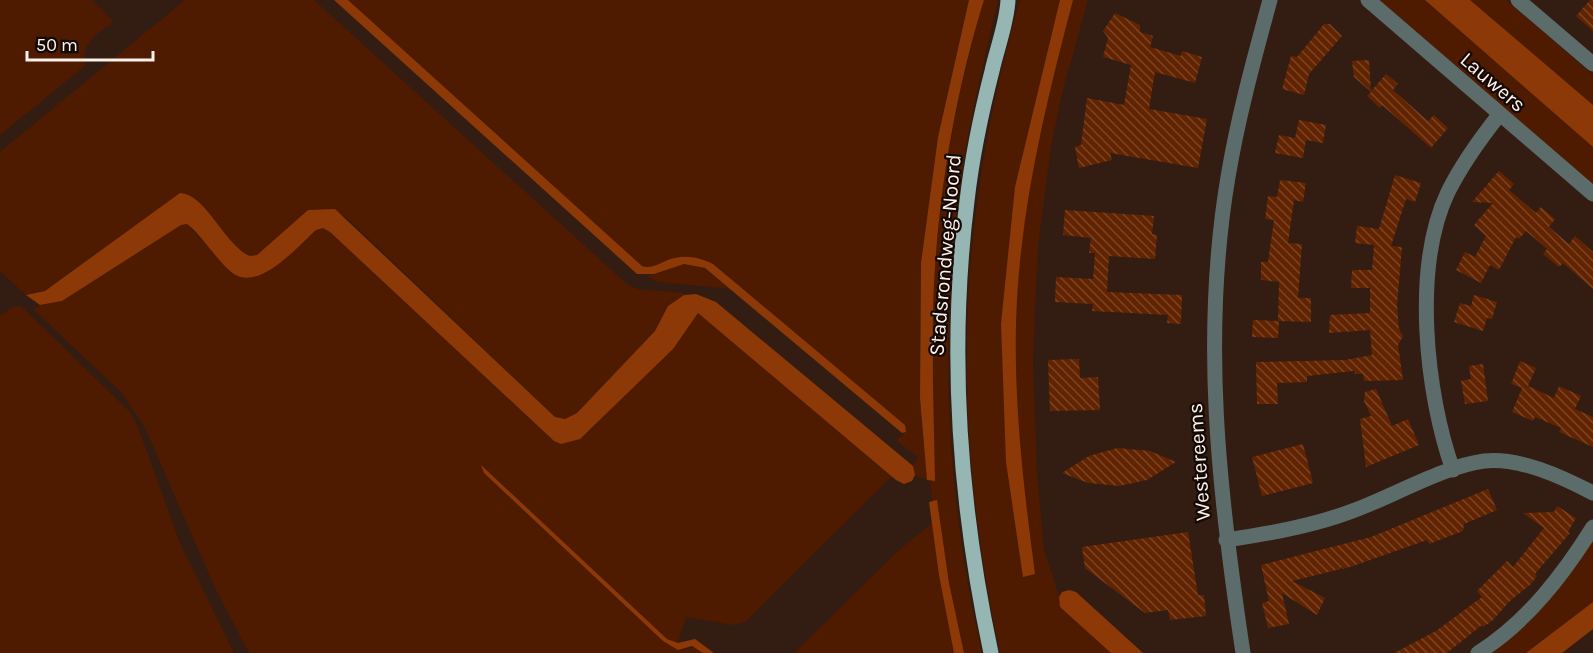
<svg xmlns="http://www.w3.org/2000/svg" width="1593" height="653" font-family="Karla,sans-serif">
<defs>
<pattern id="building-back-hatch" width="6" height="6" patternUnits="userSpaceOnUse" patternTransform="scale(1.5)"><rect width="6" height="6" fill="#622400"/><path d="M-1 5l2 2M0 0l6 6M5-1l2 2" fill="none" stroke="#7a4425"/></pattern>
</defs>
<rect width="100%" height="100%" fill="#331c11"/>
<!-- grass -->
<path fill="#4e1b00" d="M0 0H92L114 22C100 31 78 45 86 65L0 135Z
M185 0H314L628 285 638 289 684 293V295L668 306 655 331 577 413 565 419 555 417 345 216 308 210 257 255 250 256 235 246 198 202 44 291 26 295 0 271V152Z
M348 0H969L938 137 921 263 920 398 927 480 915 475 913 466 918 457 896 440 904 434 905 425 713 264C701 258 688 255 675 258 663 260 654 270 642 266Z
M984 0H998C984 61 969 121 960 183 939 341 946 498 982 653H964L949 583 937 501H932L930 481 935 480C934 415 931 349 934 283 939 190 957 89 984 0Z
M1020 0H1088L1062 93 1051 147 1038 246 1035 309 1033 363 1037 471 1044 550 1059 596 1060 607 1111 653H1000C951 423 955 226 1020 0Z
M1378 0H1425L1593 147V185Z
M1470 0H1506L1593 75V105Z
M187 224 235 275 276 265 316 230 323 228 330 232 554 441 698 313 892 476 745 622 733 625 686 617 678 643 667 639 484 473 663 641 680 650 697 647 703 653H249L215 588 145 428 122 393 34 310 40 305 62 301 181 225Z
M684 264 704 268 730 289 658 282 647 276Z
M21 306 130 412 138 427 180 543 234 653H0V316L12 307Z
M932 523 954 653H794L898 551Z
M1593 530V602L1526 653H1493L1506 641Z"/>
<!-- water -->
<path fill="#8c3907" d="M334 0H348L642 266C654 270 663 260 675 258 688 255 701 258 713 264L905 425 906 432 902 433 705 268 684 264 654 274H637Z
M969 0H984C956 90 939 189 934 284 931 349 934 415 935 481L927 480 920 398 921 263 938 137Z
M1060 0H1073C1045 106 1019 213 1016 323 1014 407 1024 491 1035 574L1023 577 1006 462 1001 324 1015 187Z
M1425 0H1470L1593 105V147Z
M180 193C206 194 225 246 250 256L257 255 308 210 335 209 555 417 565 419 577 413 655 331 668 306 684 295 696 294 716 302 913 466 915 475 912 481 904 484 896 480 698 313 673 349 580 439 561 444 554 441 330 232 323 228 316 230C298 246 260 291 234 274 221 265 205 241 193 229L187 224 181 225 62 301 40 305 26 295 45 291Z
M481 465 667 639 678 643 695 639 714 653H703L692 646 678 650 663 641 484 473Z
M937 500 949 583 964 653H954L939 575 929 502Z
M1069 590 1076 592 1143 653H1111L1060 607 1059 597 1062 592Z
M1593 602V629L1562 653H1526Z"/>
<!-- building -->
<path fill="url(#building-back-hatch)" d="M1590 0H1593V31L1576 16Z
M1115 13 1140 25V32L1153 36 1150 47 1181 56 1182 51 1202 57 1195 83 1155 72 1149 109 1207 119 1198 168 1110 153 1112 160 1079 168 1075 147 1081 145 1087 98 1124 105 1131 65 1103 57 1108 38 1103 31Z
M1324 24H1330L1342 36 1309 74 1304 95 1282 89 1291 56 1297 57Z
M1369 60 1371 91 1386 74 1398 84 1393 90 1428 121 1434 115 1448 128 1431 148 1382 105 1380 108 1367 96 1371 92 1354 77 1352 61Z
M1299 120 1326 125 1323 143 1306 140 1303 158 1275 153 1279 135 1295 138Z
M1499 171 1514 184 1509 190 1536 213 1541 207 1555 219 1549 227 1569 244 1575 236 1593 252V289L1563 263 1559 267 1543 254 1547 249 1526 231 1519 239 1516 237 1499 270 1490 265 1481 283 1456 270 1465 252 1475 257 1486 236 1474 225 1493 203 1472 202Z
M1395 175 1421 183 1415 202 1406 199 1391 246 1402 247 1397 305 1399 329 1403 336 1398 345 1403 380 1364 381 1363 374H1355L1354 371 1307 376V382L1277 383 1278 404H1257L1256 362 1345 360 1372 355 1370 330 1329 333 1330 315 1370 313V288H1351L1352 270H1372L1374 245 1355 243 1357 226 1379 229Z
M1280 180 1306 183 1303 202 1294 200 1288 243 1302 244 1298 298H1311V322L1279 321 1278 338 1252 337 1253 320 1278 321 1279 282 1261 280V262H1268L1274 220 1265 219 1268 196 1277 197Z
M1065 210 1154 216 1152 234 1157 235 1155 259 1109 256 1107 292 1182 295 1181 324 1167 323 1168 315 1092 311 1093 304 1055 302 1056 277 1093 279 1095 253H1089L1091 238 1063 235Z
M1474 295 1497 302 1492 319 1487 318 1483 331 1454 322 1460 303 1471 306Z
M1079 359 1080 378 1098 377 1100 410 1050 411 1048 360Z
M1520 361 1536 368 1528 386 1554 398 1559 386 1581 396 1575 409 1593 417V447L1559 432 1561 428 1535 417 1533 421 1512 412 1522 388 1511 384Z
M1483 364 1488 401 1465 404 1461 381 1471 379 1469 366Z
M1376 389 1392 426 1408 419 1419 445 1366 467 1360 419 1371 416 1364 401 1365 392Z
M1303 444 1313 483 1262 496 1252 457Z
M1117 448 1150 451 1176 462 1147 480 1119 486 1088 483 1062 473 1089 456Z
M1488 489 1497 510 1464 524 1463 531 1429 544 1427 540 1353 566 1343 569 1342 566 1341 569 1292 581 1325 598 1317 615 1282 593 1289 624 1268 628 1262 603 1269 601 1261 565 1371 537Z
M1557 506 1576 518 1568 532 1570 533 1535 574 1537 576 1531 584 1510 601 1492 621 1483 627 1482 625 1447 653H1394L1436 631 1482 597 1477 591 1507 561 1513 567 1544 528 1523 513 1554 512Z
M1188 532 1198 595H1204L1206 616 1170 620 1168 610 1145 613 1085 568 1082 547Z"/>
<g fill="none" stroke-linecap="round" stroke-linejoin="round">
<!-- minor -->
<path stroke="#5c6c6b" stroke-width="15" d="M1368 0 1593 194
M1518 0 1593 64
M1453 470C1426 394 1412 267 1448 192 1462 164 1480 139 1499 115
M1226 540C1269 534 1314 526 1355 510 1393 496 1445 466 1484 461 1520 457 1562 477 1593 493
M1243 653C1219 494 1201 337 1228 177 1238 117 1254 59 1270 0
M1478 653C1527 622 1563 575 1593 527"/>
<!-- major -->
<path stroke="#96b6b4" stroke-width="15" d="M991 653C959 503 948 354 967 201 972 157 981 114 992 71 997 48 1007 23 1008 0"/>
</g>
<g text-anchor="middle" dominant-baseline="central" stroke-width="4.5" stroke-linejoin="round" paint-order="stroke">
<!-- street labels -->
<g font-size="21" fill="#fff1ec" stroke="#130905">
<text transform="translate(1493 82) rotate(41)">Lauwers</text>
<text transform="translate(945 255) rotate(-85)">Stadsrondweg-Noord</text>
<text transform="translate(1199 462) rotate(-94)">Westereems</text>
</g>
</g>
<!-- scale -->
<path d="M27 51v9h126v-9" fill="none" stroke="#fff1ec" stroke-width="3"/>
<text x="36" y="51" font-size="18" fill="#fff1ec" stroke="#130905" stroke-width="4.5" paint-order="stroke">50 m</text>
</svg>
